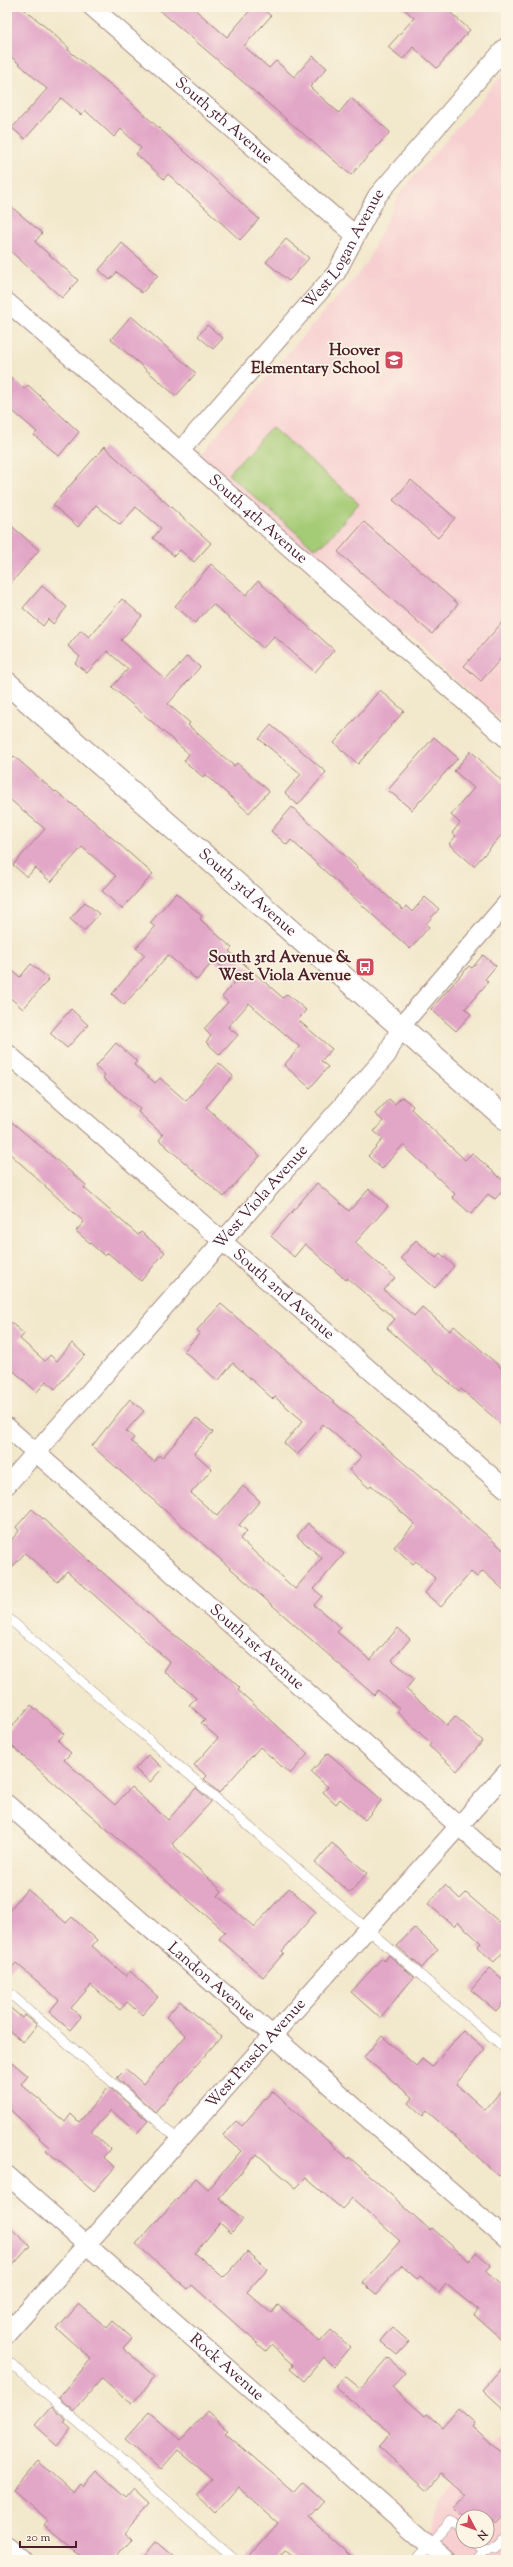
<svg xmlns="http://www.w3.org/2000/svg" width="513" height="2567" font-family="'Sorts Mill Goudy',serif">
<rect width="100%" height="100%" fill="#fcf5e5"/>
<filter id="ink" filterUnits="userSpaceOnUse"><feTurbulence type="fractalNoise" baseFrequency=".025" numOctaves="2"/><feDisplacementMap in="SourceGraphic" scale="8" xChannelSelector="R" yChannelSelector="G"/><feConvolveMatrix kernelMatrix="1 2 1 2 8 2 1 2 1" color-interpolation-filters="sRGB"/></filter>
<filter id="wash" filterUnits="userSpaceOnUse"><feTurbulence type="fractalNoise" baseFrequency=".012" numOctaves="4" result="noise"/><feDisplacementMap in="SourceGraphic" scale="16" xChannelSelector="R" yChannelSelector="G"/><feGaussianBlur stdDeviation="0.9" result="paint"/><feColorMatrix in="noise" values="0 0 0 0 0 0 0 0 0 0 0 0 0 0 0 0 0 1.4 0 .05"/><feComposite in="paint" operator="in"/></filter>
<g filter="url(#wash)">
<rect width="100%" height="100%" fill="#f2e8cc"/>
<!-- built -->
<path fill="#f7cfd0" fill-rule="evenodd" d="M506 71V724L198 456 366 264 400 193Z
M506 2431V2560H404L431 2529 440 2503ZM463 2517H487V2541H463Z"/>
<!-- green -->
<path fill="#a4cb75" stroke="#777550" d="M271 427 359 503 324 544 314 548 228 474Z"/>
<g id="blocks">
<!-- building -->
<path fill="#e2a6c7" d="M7 7H21L41 23 69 48 68 50 117 90 259 219 240 240 168 174 164 179 136 154 141 148 121 129 114 137 85 110 81 115 61 98 25 139 12 128 47 89 7 53Z
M156 7H192L227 37 253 7H261L271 16 244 46 269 68 276 61 294 77 313 56 327 68 310 87 339 113 351 98 390 132 351 175Z
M402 7H444L470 30 437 68 413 47 403 59 388 47 414 18Z
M7 203 42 233 35 242 78 280 62 298 7 248Z
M286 239 309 258 289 281 266 262Z
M122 243 158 275 142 293 117 272 110 280 99 270Z
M131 316 196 373 176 396 111 339Z
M207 325 223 338 213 349 198 336Z
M7 374 24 389 28 385 79 432 59 456 34 435 37 432 7 406Z
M104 447 211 543 194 562 180 550 174 556 153 538 161 528 136 507 120 525 96 505 78 527 53 505Z
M411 480 455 518 438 538 393 500Z
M7 522 39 550 7 588Z
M364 522 458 604 432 634 338 552Z
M211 564 246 595 258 581 334 650 315 672 274 636 263 648 213 604 195 623 175 606Z
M42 586 67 607 53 624 48 619 43 626 23 608Z
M122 599 142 616 121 640 166 680 187 656 200 667 168 704 190 723 188 725 234 766 237 763 269 791 249 813 205 774 203 777 184 761 189 754 112 687 128 669 107 651 87 673 75 663 80 657 68 646 81 630 89 637Z
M506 618V653L481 681 464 666Z
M380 690 404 711 358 764 334 743Z
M271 725 326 772 298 805 285 793 301 774 259 739Z
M434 737 458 758 412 810 388 790Z
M471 751 506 785V830L474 866 449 844 456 836 452 833 460 823 451 815 474 788 454 771Z
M14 756 55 792 56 791 93 821 153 874 122 909 102 891 116 876 82 847 51 882 35 868 27 877 13 865 45 829 7 797V764Z
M292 807 357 867 356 868 403 910 406 906 412 912 425 897 439 909 426 924 429 927 410 949 291 840 287 845 271 831Z
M176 893 202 916 200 919 232 948 229 951 283 998 287 994 306 1010 298 1020 332 1049 321 1061 328 1067 310 1088 284 1065 300 1047 249 1003 228 1027 238 1035 220 1055 206 1042 211 1036 204 1029 228 1002 222 997 236 980 214 960 197 980 168 955 124 1005 112 994 145 955 136 948 155 927 150 923Z
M85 902 99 914 84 931 70 919Z
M483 955 496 966 485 979 488 982 465 1009 471 1014 456 1031 431 1009 469 966 472 968Z
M31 964 49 979 23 1009 7 995V966L20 977Z
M71 1009 88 1025 67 1048 50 1033Z
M116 1043 137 1061 134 1065 155 1083 160 1078 186 1101 219 1063 233 1076 206 1107 260 1156 224 1197 159 1140 163 1135 138 1112 140 1109 103 1078 105 1075 95 1067Z
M402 1097 413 1106 411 1109 465 1160 472 1153 506 1183V1187L495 1199 488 1194 471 1214 452 1197 455 1194 403 1145 382 1169 368 1156 383 1139 374 1131 383 1121 375 1114 389 1099 395 1104Z
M7 1118 86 1185 84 1188 138 1235 141 1232 165 1252 141 1281 108 1253 105 1256 76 1231 84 1222 7 1151Z
M317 1183 349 1211 369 1189 388 1206 355 1243 395 1278 384 1290 414 1316 422 1307 450 1331 454 1326 506 1372V1428L461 1389 459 1391 387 1328 395 1319 347 1278 346 1280 305 1244 294 1257 271 1236Z
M416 1240 436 1258 440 1253 454 1266 435 1288 401 1258Z
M221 1304 506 1552V1592L483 1571 477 1577 471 1572 441 1607 425 1593 436 1579 416 1561 413 1564 394 1547 415 1524 371 1485 369 1488 349 1470 361 1457 323 1424 297 1455 284 1443 303 1421 275 1397 273 1399 233 1363 218 1381 184 1351 200 1333 197 1330Z
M7 1319 24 1334 20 1339 45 1361 50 1355 57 1361 72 1343 85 1355 55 1389 46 1381 37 1392 7 1365Z
M130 1399 144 1411 126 1431 134 1438 131 1441 154 1462 159 1455 162 1458 196 1418 213 1432 194 1453 212 1469 191 1493 217 1516 243 1486 260 1501 239 1525 247 1531 240 1539 295 1589 322 1558 297 1536 308 1523 344 1554 314 1589 322 1596 314 1605 341 1628 337 1632 370 1660 398 1628 410 1639 392 1660 414 1679 406 1689 447 1725 455 1716 483 1741 457 1771 429 1746 431 1743 397 1712 399 1709 378 1690 374 1695 92 1446Z
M32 1509 159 1623 227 1676 240 1688 238 1690 308 1754 290 1774 260 1747 219 1793 204 1779 207 1776 194 1765 218 1738 201 1723 205 1719 189 1705 196 1698 164 1671 170 1662 67 1571 57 1582 25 1553 7 1573V1545L19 1531 16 1527Z
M31 1705 64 1734 58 1741 71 1753 64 1760 115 1805 131 1787 168 1820 196 1788 211 1802 172 1844 222 1891 218 1896 254 1927 289 1888 316 1912 282 1951 284 1953 263 1977 219 1939 225 1932 7 1742V1732Z
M328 1753 382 1800 365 1820 340 1799 336 1804 323 1792 328 1787 311 1772Z
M148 1755 163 1768 150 1782 135 1769Z
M332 1843 367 1873 350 1893 315 1863Z
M445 1885 460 1899 466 1893 506 1928V1949L494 1962 477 1947 481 1943 458 1922 454 1926 428 1904Z
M27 1889 66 1923 72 1917 97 1940 92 1946 126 1976 130 1971 158 1997 142 2015 127 2002 120 2010 91 1985 71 2008 81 2017 70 2030 49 2012 59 2000 16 1963 7 1973V1913Z
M414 1928 438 1949 422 1968 397 1946Z
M389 1955 414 1977 380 2018 351 1992 382 1958 384 1961Z
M490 1968 506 1982V1999L496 2011 471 1990Z
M180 2001 221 2037 155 2112 117 2078 126 2069 143 2084 186 2036 166 2017Z
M7 2005 22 2018 25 2015 37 2025 23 2042 7 2029Z
M463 2031 485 2049 456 2084 485 2110 506 2085V2168L499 2176 427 2111 423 2116 409 2103 413 2098 364 2057 382 2036 416 2066 422 2059 432 2067Z
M7 2058 28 2076 21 2084 65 2122 71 2114 79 2122 109 2087 148 2121 137 2133 111 2110 91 2132 110 2149 103 2157 115 2167 94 2191 46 2150 49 2147 39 2138 40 2137 7 2107Z
M272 2091 348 2159 349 2157 430 2230 432 2228 469 2261 476 2252 491 2265 485 2271 506 2290V2343L474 2315 478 2310 446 2284 439 2293 420 2276 417 2279 401 2265 376 2294 363 2283 400 2241 352 2198 342 2209 306 2178 296 2188 257 2154 219 2198 243 2219 231 2233 220 2223 195 2253 224 2278 247 2252 267 2269 247 2292 271 2313 278 2305 320 2342 331 2330 350 2347 334 2366 324 2357 304 2381 290 2369 293 2365 271 2345 266 2351 192 2285 188 2289 136 2244 196 2178 208 2189 241 2151 223 2135 236 2121 242 2126Z
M7 2225 30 2246 7 2272Z
M79 2304 107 2328 113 2321 132 2338 123 2348 155 2376 132 2404 102 2378 74 2411 59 2398 91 2359 57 2329Z
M392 2327 409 2342 397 2355 380 2341Z
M388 2358 405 2373 392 2387 425 2416 427 2414 442 2427 458 2408 475 2423 472 2427 506 2457V2511L496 2522 490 2517H463L455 2509 466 2496 441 2474 428 2490 379 2447 391 2433 335 2387 345 2376 361 2389Z
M506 2364V2411L483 2390Z
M51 2407 66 2420 64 2423 71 2429 57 2445 35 2425Z
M207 2411 228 2430 225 2433 294 2492 303 2482 324 2501 309 2518 356 2560H297L285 2550 276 2560H246L278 2523 238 2487 215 2513 197 2496 212 2479 178 2450 160 2470 125 2439 149 2412 181 2440Z
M38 2461 72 2492 80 2484 82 2486 96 2470 126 2497 133 2489 149 2504 124 2532 132 2539 114 2560H87L44 2525 48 2520 13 2490Z
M156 2542 177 2560H140Z"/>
</g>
</g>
<g filter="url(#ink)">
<use href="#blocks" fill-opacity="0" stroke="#9e847c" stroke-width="1"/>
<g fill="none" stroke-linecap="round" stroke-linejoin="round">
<defs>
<path id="service" d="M7 1617 506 2049
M7 1991 179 2140
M7 2360 235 2560
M472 2541 483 2551 475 2560
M483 2551 495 2549 506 2537
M415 2560 450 2521 463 2533"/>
<g id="minor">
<path id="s1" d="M92 7 355 235"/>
<path id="s2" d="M7 302 180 451 506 738"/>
<path id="s3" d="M180 451 336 273 377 196 506 47"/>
<path id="s4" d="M7 1053 506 1489"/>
<path id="s5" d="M7 1427 506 1868"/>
<path id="s6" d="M7 1485 387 1055 401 1026 506 904"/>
<path id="s7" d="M7 1804 506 2239"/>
<path id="s8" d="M7 2175 446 2560"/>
<path id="s9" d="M7 2334 506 1773"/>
<path d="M7 2547 22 2560"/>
</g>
<g id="tertiary">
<path id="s10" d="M7 683 506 1119"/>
</g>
</defs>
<!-- service casing -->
<use href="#service" stroke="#9e847c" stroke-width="10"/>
<!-- minor casing -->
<use href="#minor" stroke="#9e847c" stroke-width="20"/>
<!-- tertiary casing -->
<use href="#tertiary" stroke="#9e847c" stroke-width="24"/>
<!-- service -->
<use href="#service" stroke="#fff" stroke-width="9"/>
<!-- minor -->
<use href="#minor" stroke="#fff" stroke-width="18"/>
<!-- tertiary -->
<use href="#tertiary" stroke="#fff" stroke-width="22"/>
</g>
</g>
<!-- icons -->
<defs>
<symbol id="school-square" viewBox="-11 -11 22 22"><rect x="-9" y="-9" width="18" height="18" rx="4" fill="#d1495b" stroke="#fcf5e5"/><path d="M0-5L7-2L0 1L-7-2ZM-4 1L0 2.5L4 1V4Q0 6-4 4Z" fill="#fff"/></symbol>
<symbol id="bus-square" viewBox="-11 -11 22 22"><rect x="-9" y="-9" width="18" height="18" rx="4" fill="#d1495b" stroke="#fcf5e5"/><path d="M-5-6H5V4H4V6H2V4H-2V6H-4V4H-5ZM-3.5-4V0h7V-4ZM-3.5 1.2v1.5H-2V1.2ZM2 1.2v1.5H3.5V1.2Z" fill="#fff"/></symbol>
</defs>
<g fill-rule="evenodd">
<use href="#school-square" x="383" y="349" width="22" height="22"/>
<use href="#bus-square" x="354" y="956" width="22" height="22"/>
</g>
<g text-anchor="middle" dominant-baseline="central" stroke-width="3.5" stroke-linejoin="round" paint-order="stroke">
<!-- street labels -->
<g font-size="16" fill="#4a1f2b" stroke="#fcf5e5">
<text stroke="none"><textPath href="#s1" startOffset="174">South 5th Avenue</textPath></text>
<text stroke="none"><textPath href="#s3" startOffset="261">West Logan Avenue</textPath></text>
<text stroke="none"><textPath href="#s2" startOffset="332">South 4th Avenue</textPath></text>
<text stroke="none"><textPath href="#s10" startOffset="319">South 3rd Avenue</textPath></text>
<text stroke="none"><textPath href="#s6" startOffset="384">West Viola Avenue</textPath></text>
<text stroke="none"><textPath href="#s4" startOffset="367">South 2nd Avenue</textPath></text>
<text stroke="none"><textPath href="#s5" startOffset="333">South 1st Avenue</textPath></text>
<text stroke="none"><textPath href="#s7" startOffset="271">Landon Avenue</textPath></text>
<text stroke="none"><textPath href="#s9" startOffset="375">West Prasch Avenue</textPath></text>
<text stroke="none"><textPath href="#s8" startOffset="292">Rock Avenue</textPath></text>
</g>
<!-- poi labels -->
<g font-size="16" font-weight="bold" fill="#4a1f2b" stroke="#fcf5e5" text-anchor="end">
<text x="380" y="351">Hoover<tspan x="380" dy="18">Elementary School</tspan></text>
<text x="351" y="958">South 3rd Avenue &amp;<tspan x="351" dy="18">West Viola Avenue</tspan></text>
</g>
</g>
<!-- margin -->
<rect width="513" height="2567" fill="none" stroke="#fcf5e5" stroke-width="24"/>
<!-- north arrow -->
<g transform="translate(475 2529) rotate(131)"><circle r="19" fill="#fcf5e5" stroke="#b59f9b"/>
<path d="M0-3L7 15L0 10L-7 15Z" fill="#d1495b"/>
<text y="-6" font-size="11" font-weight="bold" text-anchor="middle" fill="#4a1f2b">N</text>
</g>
<!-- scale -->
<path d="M20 2541v6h56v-6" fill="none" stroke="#4a1f2b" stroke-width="2"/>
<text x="26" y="2541" font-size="12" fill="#4a1f2b" stroke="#fcf5e5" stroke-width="3" paint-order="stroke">20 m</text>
</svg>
